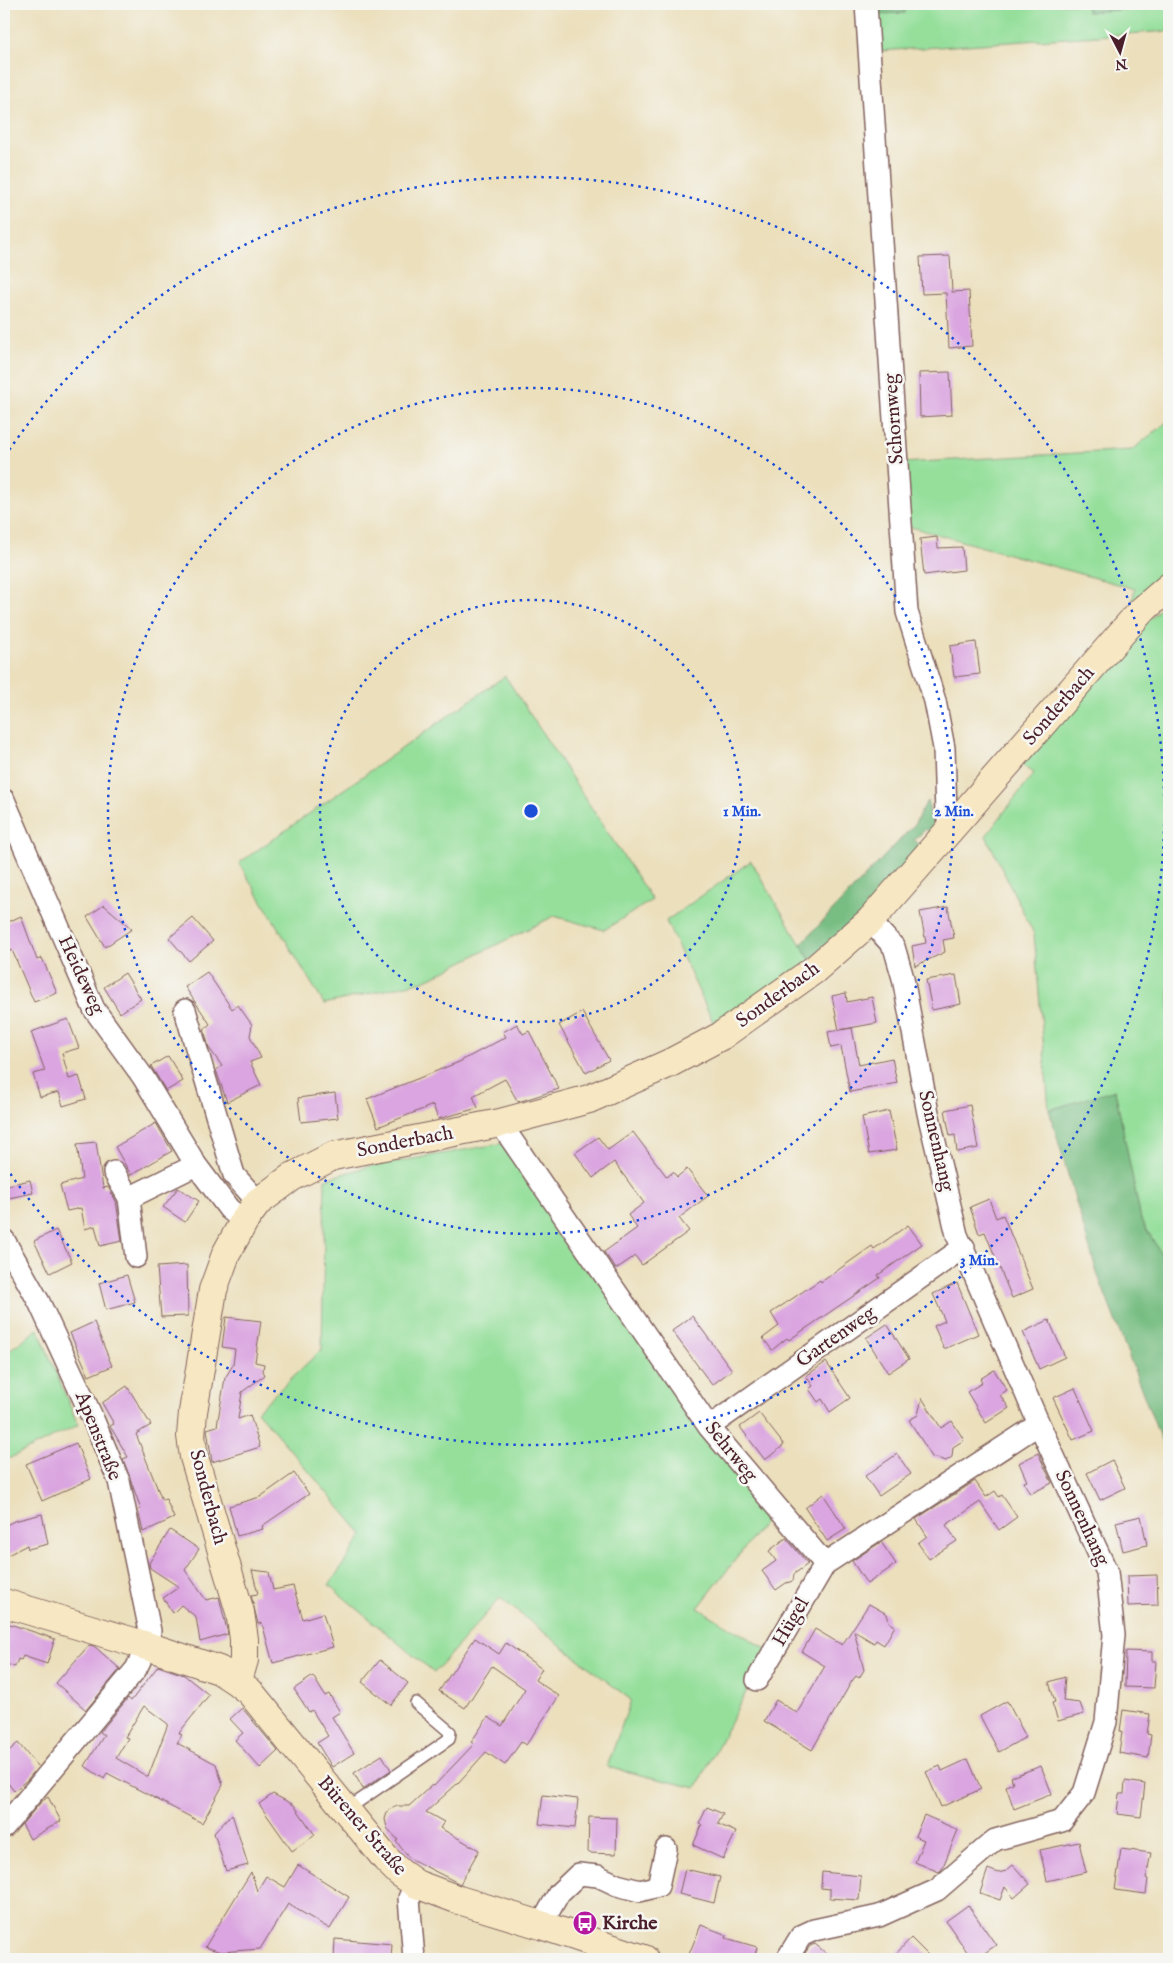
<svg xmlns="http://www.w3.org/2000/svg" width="1173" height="1963" font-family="'IM FELL English',serif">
<rect width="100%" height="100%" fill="#f6f6f2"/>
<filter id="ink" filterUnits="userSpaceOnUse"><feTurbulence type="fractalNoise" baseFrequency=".02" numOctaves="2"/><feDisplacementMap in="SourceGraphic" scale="10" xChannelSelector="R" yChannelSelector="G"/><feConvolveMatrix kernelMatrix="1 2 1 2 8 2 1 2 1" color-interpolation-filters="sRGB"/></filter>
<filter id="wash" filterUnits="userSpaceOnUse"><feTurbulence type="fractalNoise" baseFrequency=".0096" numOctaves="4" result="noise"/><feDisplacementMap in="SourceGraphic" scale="20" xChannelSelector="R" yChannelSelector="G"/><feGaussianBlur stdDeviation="1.12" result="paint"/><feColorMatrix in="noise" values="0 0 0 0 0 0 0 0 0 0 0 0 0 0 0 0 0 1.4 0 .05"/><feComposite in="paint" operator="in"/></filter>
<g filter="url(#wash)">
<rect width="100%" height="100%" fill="#ebdfbc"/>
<!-- green -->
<path fill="#95df9b" stroke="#707f63" d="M904 4H1087V12L1169 6V31L880 51 877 14 904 13Z
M1169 415V571L1132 602 1135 589 907 526 901 463 1132 450 1168 421Z
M1169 598V1267L1141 1220 1115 1091 1049 1110 1034 934 986 836 1034 773 1022 765Z
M505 676 652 900 604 930 554 916 424 981 324 1004 239 863Z
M751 861 810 960 715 1026 666 921Z
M504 1143 773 1511 698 1608 768 1650 696 1788 607 1767 631 1700 500 1598 434 1673 329 1585 363 1535 257 1411 322 1349 325 1179 366 1167Z
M38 1329 78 1425 4 1461V1354Z"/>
<!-- forest -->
<path fill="#78be83" stroke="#616e57" d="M876 4H904L905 13 877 14Z
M1087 4H1169V6L1087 12Z
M927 801 936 834 935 836 926 829 914 840 924 848 864 915 810 960 801 944 914 825Z
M1115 1090 1141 1220 1169 1267V1461L1097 1273 1049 1110Z"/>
<g id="blocks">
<!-- building -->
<path fill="#daa5e0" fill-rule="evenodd" d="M950 256 952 292 969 291 972 346 949 348 946 293 922 294 920 257Z
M950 372 952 415 920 417 919 373Z
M937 537 938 548 962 547 964 570 924 575 920 539Z
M976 642 980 674 954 677 950 646Z
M104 905 132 929 105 947 87 917Z
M948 907 954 938 943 940 945 952 915 966 912 946 926 943 920 912Z
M21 916 37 960 42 958 57 993 34 1002 12 950 9 952 4 940V924Z
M193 918 213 941 189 961 169 938Z
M207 972 232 1009 238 1005 252 1025 250 1036 261 1058 250 1062 261 1085 227 1102 216 1070 222 1066 209 1048 204 1029 210 1024 185 987Z
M125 973 141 999 120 1013 104 987Z
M956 975 961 1004 932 1010 926 980Z
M846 993 847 1002 872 997 877 1023 839 1030 832 996Z
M582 1012 609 1060 586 1073 559 1025Z
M68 1019 79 1048 62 1053 69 1079 79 1076 86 1099 63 1106 59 1092 40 1097 33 1074 45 1071 31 1032Z
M517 1024 523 1034 529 1031 559 1089 518 1102 505 1079 473 1096 478 1108 438 1119 433 1105 378 1127 367 1099 459 1062 506 1037 503 1032Z
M852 1028 859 1065 892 1058 897 1083 850 1092 841 1046 831 1048 828 1032Z
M168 1056 183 1081 166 1091 151 1066Z
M335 1093 338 1118 301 1122 298 1098Z
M970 1105 978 1148 957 1152 955 1135 950 1136 945 1110Z
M889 1111 897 1150 869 1154 862 1117Z
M156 1123 172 1151 131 1175 115 1147Z
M633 1132 667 1177 673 1172 677 1177 687 1169 708 1196 679 1218 689 1231 642 1265 635 1256 616 1269 604 1252 637 1228 628 1215 644 1203 614 1162 593 1178 575 1153 598 1137 608 1150Z
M96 1142 103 1188 108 1187 116 1201 122 1241 100 1246 95 1226 85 1229 81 1208 67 1211 60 1185 82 1179 77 1144Z
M30 1180 33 1193 4 1199V1186Z
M178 1188 199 1201 185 1222 163 1207Z
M989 1199 996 1218 1003 1215 1033 1289 1012 1298 985 1232 979 1234 970 1207Z
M908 1225 922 1244 878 1275 880 1278 789 1340 787 1338 772 1350 763 1338 779 1326 771 1313 820 1280 821 1282 872 1246 874 1249Z
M56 1230 72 1262 50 1273 34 1241Z
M187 1265 188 1316 161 1317 157 1267Z
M127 1275 135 1302 106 1310 99 1283Z
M957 1283 978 1334 944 1349 934 1326 945 1321 933 1294Z
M692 1316 732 1370 712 1385 672 1331Z
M226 1317 261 1321 255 1362 264 1364 263 1371 265 1375 242 1392 238 1419 250 1415 260 1447 212 1462 207 1429 217 1426 225 1378 233 1365 235 1349 222 1347Z
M1049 1320 1065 1357 1039 1369 1023 1332Z
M94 1322 112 1366 89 1376 70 1333Z
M887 1324 909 1359 888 1373 866 1338Z
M826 1362 850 1398 830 1412 822 1399 818 1402 809 1389 813 1386 806 1376Z
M994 1370 1007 1390 1000 1395 1009 1408 986 1423 967 1392 982 1383 980 1379Z
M127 1386 151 1425 136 1434 162 1500 166 1499 174 1518 143 1532 138 1510 141 1509 123 1459 128 1457 110 1426 114 1424 102 1403Z
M1075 1388 1094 1431 1073 1440 1053 1398Z
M922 1398 941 1428 952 1421 964 1440 953 1447 952 1457 946 1461 932 1457 909 1420 918 1415Z
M759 1413 784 1445 765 1460 740 1427Z
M76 1443 91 1479 42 1501 26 1464Z
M1038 1453 1052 1483 1030 1494 1024 1482 1027 1481 1019 1463Z
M897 1454 911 1474 879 1496 865 1476Z
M1112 1460 1125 1488 1100 1500 1087 1473Z
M294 1473 309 1494 262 1526 263 1529 237 1536 229 1506 260 1497Z
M975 1481 986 1497 995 1491 999 1497 1002 1495 1017 1517 999 1530 980 1502 946 1525 957 1541 929 1559 918 1543 927 1536 916 1519Z
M823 1494 846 1529 827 1541 805 1508Z
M42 1514 48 1544 28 1549 27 1545 4 1557V1526L14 1521Z
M1141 1516 1147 1545 1123 1551 1116 1522Z
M170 1530 199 1549 185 1570 206 1600 219 1597 228 1634 200 1642 196 1617 181 1605 173 1613 163 1598 179 1587 150 1568 149 1563Z
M786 1538 808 1564 794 1574 793 1581 786 1583 776 1590 762 1571 776 1561 769 1551Z
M881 1542 896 1564 867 1584 852 1561Z
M252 1570 269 1572 273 1590 293 1586 303 1619 323 1613 333 1647 273 1663 262 1623 258 1624 251 1595 258 1594Z
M1157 1575 1158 1605 1128 1606 1127 1576Z
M869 1604 887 1614 889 1622 895 1626 884 1645 876 1640 874 1643 854 1631 864 1670 859 1678 856 1676 852 1681 812 1750 764 1721 776 1700 797 1713 825 1666 802 1652 815 1629 842 1645Z
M4 1622 55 1639 47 1664 23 1656 21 1660 18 1659 15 1667 4 1663Z
M475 1638 499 1654 506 1643 542 1669 535 1680 559 1696 526 1745 521 1742 505 1765 486 1752 458 1783 426 1812 444 1822 440 1828 479 1850 460 1884 409 1858 396 1841 398 1840 387 1828 385 1819 388 1810 397 1806H409L432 1785 434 1786 474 1744 471 1742 488 1717 502 1726 525 1689 492 1666 465 1708 439 1691Z
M89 1645 94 1646 120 1669 86 1710 56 1683Z
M1126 1651 1152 1652V1661H1156L1154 1688 1125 1687Z
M380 1660 408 1683 391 1705 362 1682Z
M158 1666 184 1675 209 1695 179 1733 182 1735 177 1743 216 1764 223 1785 202 1823 107 1773 104 1779 85 1766 104 1735 100 1732 128 1698 131 1701ZM144 1706 168 1724 148 1777 116 1758 128 1738 125 1737Z
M313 1676 325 1696 329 1694 340 1712 332 1717 354 1753 332 1767 317 1743 328 1736 312 1710 309 1712 294 1689Z
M1065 1677 1063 1701 1080 1703 1084 1714 1058 1721 1052 1703 1055 1702 1049 1682Z
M1007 1701 1026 1737 999 1752 980 1716Z
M242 1708 278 1751 260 1768 235 1740 243 1733 230 1719Z
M1123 1710 1150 1714 1147 1734 1151 1735 1148 1758 1119 1753 1122 1731H1120Z
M18 1743 38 1767 27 1780 14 1791 4 1778V1755Z
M382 1755 391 1770 363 1789 354 1773Z
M968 1759 981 1789 941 1807 926 1772 940 1766 942 1771Z
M1041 1766 1052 1794 1014 1809 1006 1786 1013 1783 1011 1777Z
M1125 1781 1145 1784 1141 1817 1117 1814 1119 1794H1124Z
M273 1794 294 1805 315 1835 292 1851 259 1804Z
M543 1795 578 1799 575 1828 539 1824Z
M48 1797 61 1821 30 1839 22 1824 42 1801Z
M707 1807 723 1814 718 1824 736 1832 723 1859 693 1845 702 1825 699 1824Z
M232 1814 248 1865 226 1871 214 1833Z
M924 1815 958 1830 942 1869 939 1872 915 1862 924 1840 915 1836Z
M589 1817 617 1818 616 1854 588 1853Z
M1079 1842 1086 1872 1047 1881 1040 1850Z
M1121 1849 1151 1853 1146 1878 1148 1879 1146 1894 1115 1890Z
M298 1865 349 1897 330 1929 288 1904 260 1949 221 1952 205 1947 251 1872 257 1891 266 1876 285 1887Z
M1013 1865 1030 1884 1014 1898 1005 1887 1000 1900 980 1893 988 1869 998 1873 1006 1871Z
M685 1869 720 1877 714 1903 679 1894Z
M822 1872 861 1876 859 1900 830 1898V1889L821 1888Z
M968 1905 996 1945 976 1959H972L946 1921Z
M701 1925 727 1935 726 1938 757 1947 754 1959H687Z
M911 1938 932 1959H891Z
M335 1939 392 1944 391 1959H334Z
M815 1944 833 1959H801L810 1946Z"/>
</g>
</g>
<g filter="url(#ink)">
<use href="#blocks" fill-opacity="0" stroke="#82625e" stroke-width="1"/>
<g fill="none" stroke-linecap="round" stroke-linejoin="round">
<defs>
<path id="lane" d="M346 1810 449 1739 450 1732 416 1703"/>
<path id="street" d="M866 4 907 612 935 701 944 748 946 814 957 824
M4 800 94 1009 143 1077 196 1165 229 1209 244 1221
M185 1010 234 1175 258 1202
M500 1123 709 1427 825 1564 1039 1424
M114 1172 129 1198 136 1257
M129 1198 196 1165
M4 1240 39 1302 93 1419 119 1481 150 1631 147 1646 136 1669 4 1827
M709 1427 964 1247
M757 1680 825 1564
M541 1925 559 1893 579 1874 598 1876 617 1885 640 1891 658 1886 666 1849
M414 1959 409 1898 416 1884
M787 1959 801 1936 814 1930 879 1916 937 1890 995 1840 1062 1821 1084 1793 1106 1722 1114 1635 1107 1572 1039 1424 957 1235 928 1113 903 978 894 947 870 921"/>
<path id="secondary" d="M4 1603 147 1646 219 1670 236 1681 250 1692 386 1859 399 1872 416 1884 459 1900 541 1925 644 1959
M236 1681 240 1674 244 1660V1639L240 1612 194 1457 191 1436 193 1412 213 1290 226 1254 244 1221 258 1202 292 1177 333 1156 500 1123 589 1099 670 1063 721 1036 814 970 870 921 1140 612 1169 587"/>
</defs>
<!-- lane casing -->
<use href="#lane" stroke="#82625e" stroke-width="14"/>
<!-- street casing -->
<use href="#street" stroke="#82625e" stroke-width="24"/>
<!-- secondary casing -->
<use href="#secondary" stroke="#82625e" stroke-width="30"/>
<!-- lane -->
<use href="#lane" stroke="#fff" stroke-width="11"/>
<!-- street -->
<use href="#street" stroke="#fff" stroke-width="21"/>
<!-- secondary -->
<use href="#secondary" stroke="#f7e8c3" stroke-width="28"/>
</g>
</g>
<!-- distance rings -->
<g fill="none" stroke="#1d4ed8" stroke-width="2.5" stroke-dasharray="2.5 5">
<circle cx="531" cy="811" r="211"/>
<circle cx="531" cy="811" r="423"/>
<path d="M5 456A634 634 0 1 1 5 1166"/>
</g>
<!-- icons -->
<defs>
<symbol id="bus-disc" viewBox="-11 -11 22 22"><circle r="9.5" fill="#b5179e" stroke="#f6f6f2"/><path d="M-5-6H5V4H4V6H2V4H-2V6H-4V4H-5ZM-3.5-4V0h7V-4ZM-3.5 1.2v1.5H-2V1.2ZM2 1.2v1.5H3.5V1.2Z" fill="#fff"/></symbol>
</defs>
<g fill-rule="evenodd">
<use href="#bus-disc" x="571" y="1909" width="28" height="28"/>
</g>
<g text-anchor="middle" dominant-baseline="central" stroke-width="5" stroke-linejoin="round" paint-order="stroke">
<!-- street labels -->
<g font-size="20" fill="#4a1f2b" stroke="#f6f6f2">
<text transform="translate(894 419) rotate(-94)">Schornweg</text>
<text transform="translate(1059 706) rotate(-49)">Sonderbach</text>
<text transform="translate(81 975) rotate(65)">Heideweg</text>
<text transform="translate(778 995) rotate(-36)">Sonderbach</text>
<text transform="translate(936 1141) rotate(77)">Sonnenhang</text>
<text transform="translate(405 1142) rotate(-11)">Sonderbach</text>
<text transform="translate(836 1337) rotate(-35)">Gartenweg</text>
<text transform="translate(98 1436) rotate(68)">Apenstraße</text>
<text transform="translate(731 1452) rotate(51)">Sehrweg</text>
<text transform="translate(208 1497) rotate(75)">Sonderbach</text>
<text transform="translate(1082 1518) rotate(65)">Sonnenhang</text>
<text transform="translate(791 1622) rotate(-60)">Hügel</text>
<text transform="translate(362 1826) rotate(49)">Bürener Straße</text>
</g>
<!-- poi labels -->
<g font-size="20" font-weight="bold" fill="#4a1f2b" stroke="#f6f6f2" text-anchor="start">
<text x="602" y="1923">Kirche</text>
</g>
</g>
<circle cx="531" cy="811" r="8" fill="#1d4ed8" stroke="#f6f6f2" stroke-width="2.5"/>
<g font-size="15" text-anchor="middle" font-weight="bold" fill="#1d4ed8" stroke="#f6f6f2" stroke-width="5" stroke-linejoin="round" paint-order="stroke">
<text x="742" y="816">1 Min.</text>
<text x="954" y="816">2 Min.</text>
<text x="979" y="1265">3 Min.</text>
</g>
<!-- margin -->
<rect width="1173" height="1963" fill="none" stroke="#f6f6f2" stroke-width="20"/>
<!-- north arrow -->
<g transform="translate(1120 52) rotate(174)" stroke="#f6f6f2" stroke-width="4" paint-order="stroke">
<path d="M0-4L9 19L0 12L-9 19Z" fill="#4a1f2b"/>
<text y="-8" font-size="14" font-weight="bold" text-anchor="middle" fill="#4a1f2b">N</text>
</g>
</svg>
